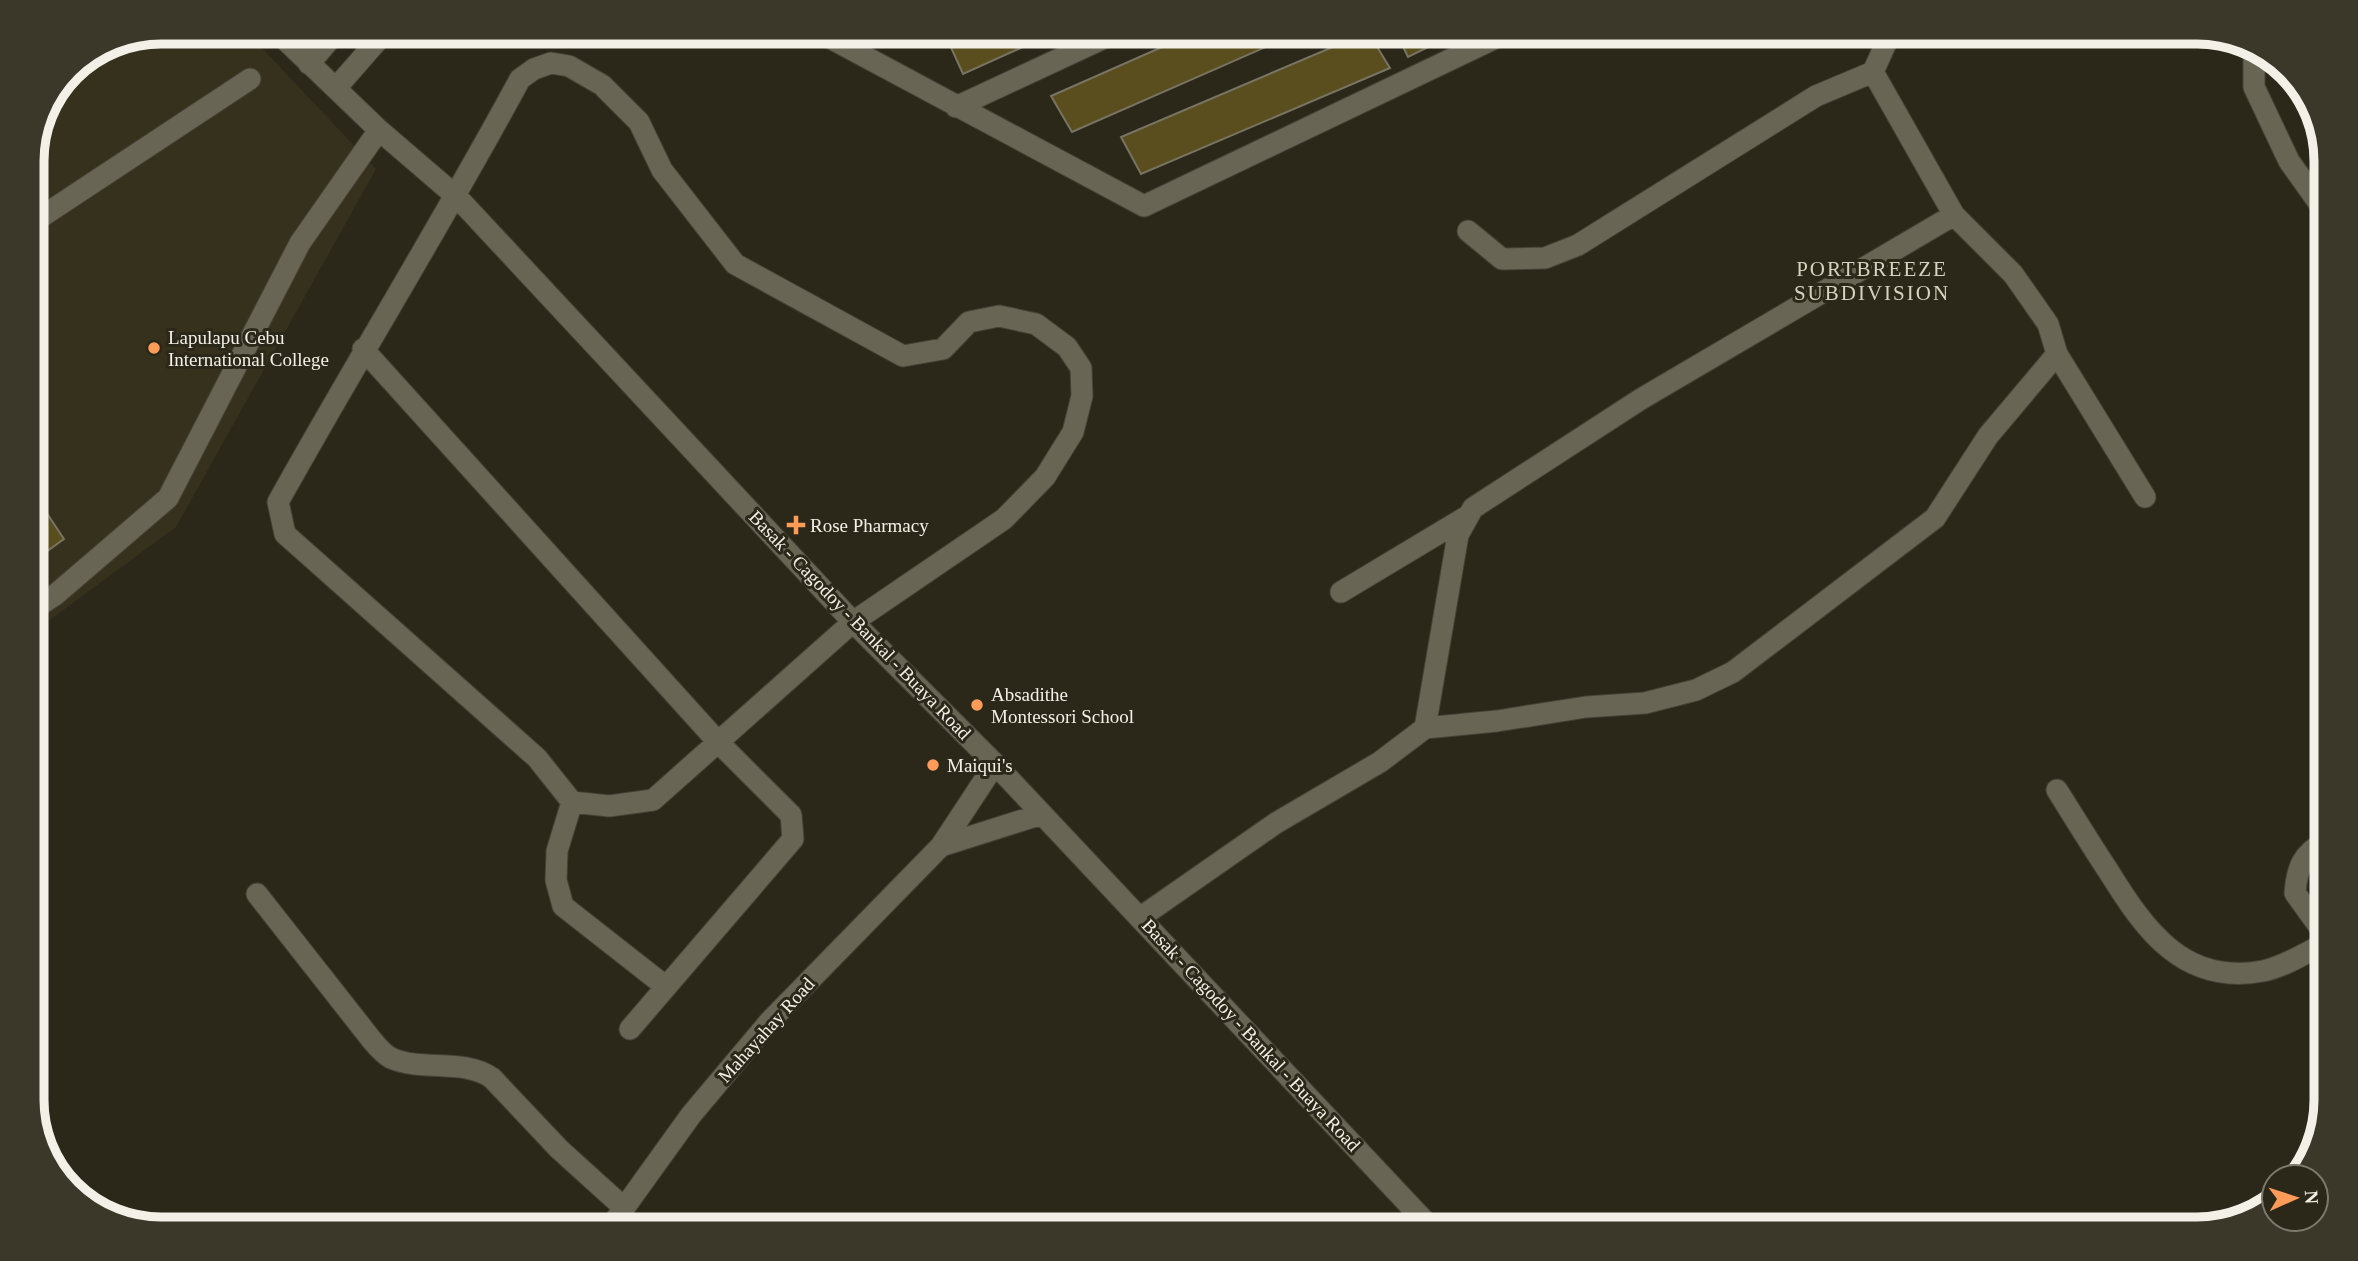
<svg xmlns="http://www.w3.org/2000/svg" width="2358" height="1261" font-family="Georgia,serif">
<rect width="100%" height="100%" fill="#2b281a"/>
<!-- built -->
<path fill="#36311c" d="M161 32H247L376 169 176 527 32 633V153L70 69 112 41Z"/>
<!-- building -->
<path fill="#5a4e1e" stroke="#787463" stroke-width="2" d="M944 32H1056L963 74Z
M1196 32H1300L1072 132 1051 96Z
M1368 32 1390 68 1141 174 1121 137Z
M1396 32H1459L1408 57Z
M40 503 64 539 32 562V508Z"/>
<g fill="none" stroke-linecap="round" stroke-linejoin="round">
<defs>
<path id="minor" d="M277 32 379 130 457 197 853 622 995 764 1432 1229
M819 32 1144 206 1508 32
M2254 45V87L2289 161 2326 213
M551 63 569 66 602 85 639 122 662 170 735 264 903 356 943 349 969 322 999 316 1036 324 1067 347 1081 368 1082 396 1073 432 1045 477 1004 519 853 622 653 800 609 806 572 802 537 758 285 534 278 502C357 360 443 222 520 79L534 69Z
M309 64 336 32
M336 88 385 32
M956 107 1117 32
M32 223 250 79
M1468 231 1502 259 1545 258 1578 245 1816 96 1873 72
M363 349 719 743 791 815 793 839 630 1029
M2057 354 2145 497
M1341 592 1466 517
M32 610 55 595 168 498 300 243 379 130
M1425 728 1458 535 1473 508 1641 399 1954 215
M2057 790C2074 817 2091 845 2109 872 2145 930 2184 986 2263 971 2284 967 2307 952 2326 943
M572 802 557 851 556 880 563 906 665 986
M2326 841C2303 853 2297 867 2295 893L2326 936
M941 846 1042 814
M257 894 371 1039C376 1045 383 1054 391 1058 422 1072 463 1058 492 1078L559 1149 622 1206
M1141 917 1276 823 1380 762 1425 728 1497 721 1586 707 1645 703 1696 690 1733 672 1935 518 1988 436 2057 354 2048 324 2013 274 1954 215 1873 72 1886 43 1895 32
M2261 1212 2266 1207
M609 1229 691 1115 770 1021 941 846 995 764"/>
</defs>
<!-- minor casing -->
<use href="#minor" stroke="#454236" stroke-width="23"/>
<!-- minor -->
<use href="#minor" stroke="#696555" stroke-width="21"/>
</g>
<!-- markers -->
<g fill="#fe9b59" stroke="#2b281a" stroke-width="2.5">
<circle cx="154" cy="348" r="7"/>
<path d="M792.5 514.5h7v7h7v7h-7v7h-7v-7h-7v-7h7z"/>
<circle cx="977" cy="705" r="7"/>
<circle cx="933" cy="765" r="7"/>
</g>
<g text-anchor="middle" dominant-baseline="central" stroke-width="6" stroke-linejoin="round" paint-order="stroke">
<!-- poi labels -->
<g font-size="19" fill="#f2f0e7" stroke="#2b281a" text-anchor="start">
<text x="168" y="337">Lapulapu Cebu<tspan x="168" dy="22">International College</tspan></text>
<text x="810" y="525">Rose Pharmacy</text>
<text x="991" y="694">Absadithe<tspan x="991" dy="22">Montessori School</tspan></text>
<text x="947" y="765">Maiqui's</text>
</g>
<!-- street labels -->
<g font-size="19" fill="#f2f0e7" stroke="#2b281a">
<text transform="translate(860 625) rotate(46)">Basak - Cagodoy - Bankal - Buaya Road</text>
<text transform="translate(766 1030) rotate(-48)">Mahayahay Road</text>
<text transform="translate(1251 1035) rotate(47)">Basak - Cagodoy - Bankal - Buaya Road</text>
</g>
<!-- neighbourhood labels -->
<g font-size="21" letter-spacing="2" fill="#d6d2c0" stroke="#2b281a">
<text x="1872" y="269">PORTBREEZE<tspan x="1872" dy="24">SUBDIVISION</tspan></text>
</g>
</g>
<!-- crop -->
<path d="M0 0H2358V1261H0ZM161 44H2197A117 117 0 0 1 2314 161V1100A117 117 0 0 1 2197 1217H161A117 117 0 0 1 44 1100V161A117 117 0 0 1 161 44Z" fill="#3b382a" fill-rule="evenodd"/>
<path fill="none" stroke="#f2f0e7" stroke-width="9" d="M161 44H2197A117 117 0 0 1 2314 161V1100A117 117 0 0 1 2197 1217H161A117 117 0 0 1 44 1100V161A117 117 0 0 1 161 44Z"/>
<!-- north arrow -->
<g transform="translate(2295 1198) rotate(87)"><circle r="33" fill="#2b281a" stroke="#7b786c" stroke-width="2"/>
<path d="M0-5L12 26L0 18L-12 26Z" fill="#fe9b59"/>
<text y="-10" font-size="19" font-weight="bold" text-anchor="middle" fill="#f2f0e7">N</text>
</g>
</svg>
